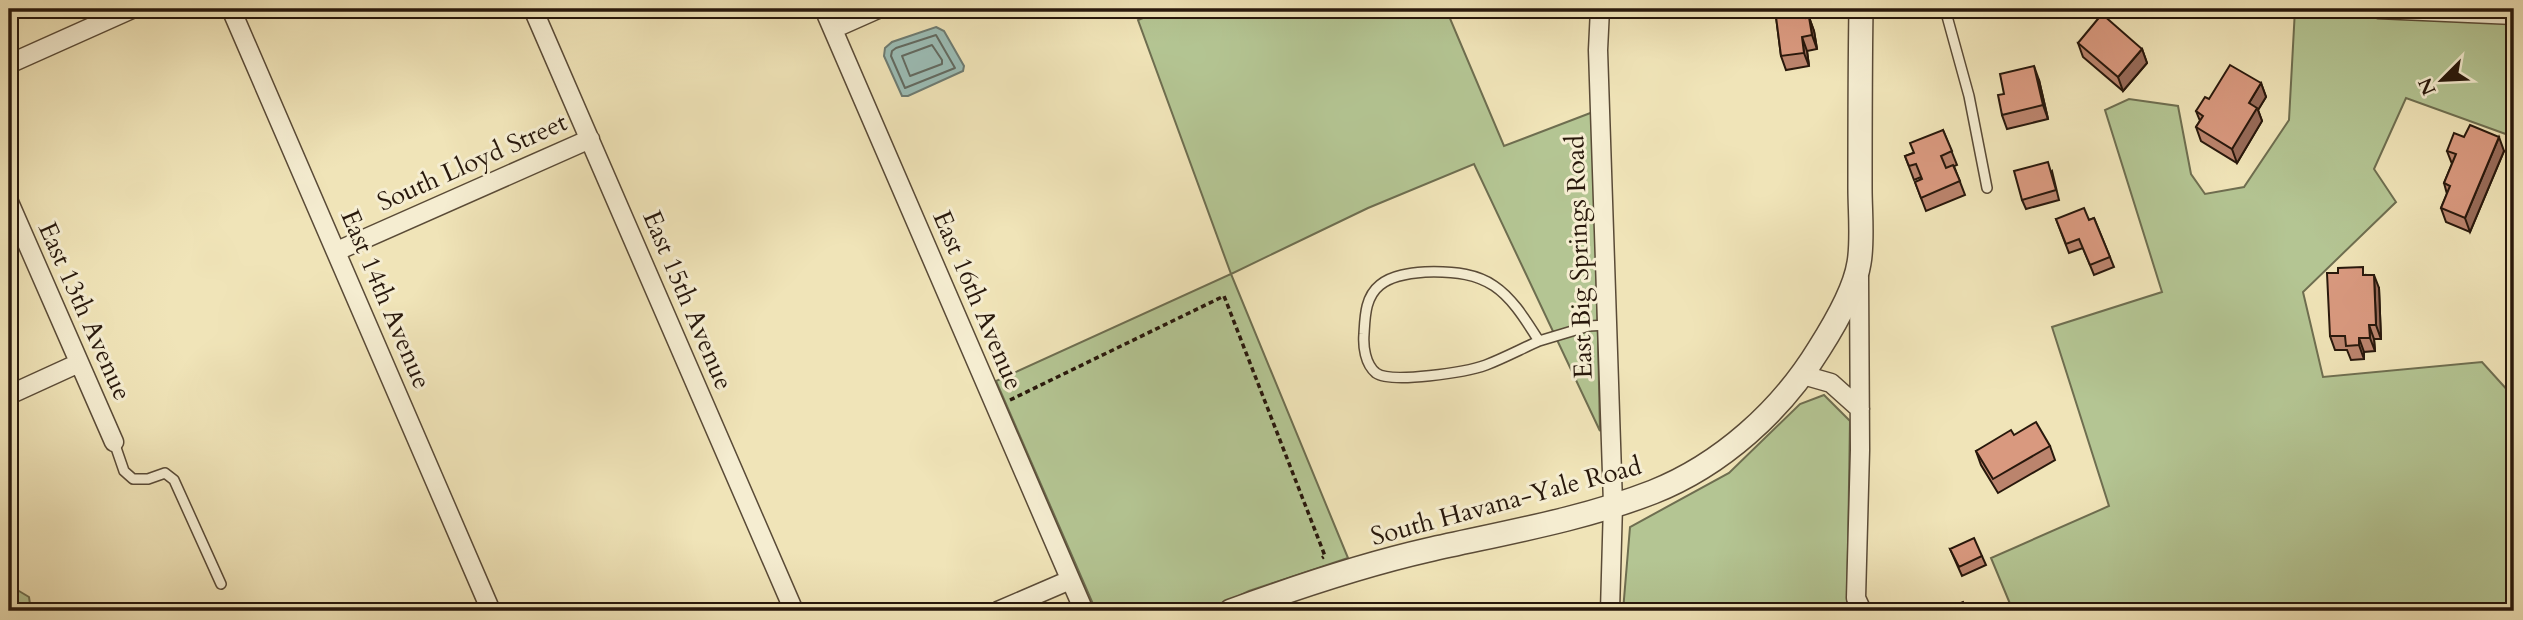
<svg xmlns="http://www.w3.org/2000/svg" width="2523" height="620" font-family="Cardo,serif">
<rect width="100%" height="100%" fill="#f0e4b8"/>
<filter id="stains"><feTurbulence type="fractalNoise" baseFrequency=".00286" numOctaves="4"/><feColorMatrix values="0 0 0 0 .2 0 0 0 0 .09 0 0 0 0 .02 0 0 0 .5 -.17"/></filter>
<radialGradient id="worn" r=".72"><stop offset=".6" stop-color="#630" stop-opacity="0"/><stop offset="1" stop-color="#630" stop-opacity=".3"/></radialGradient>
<!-- green -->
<path fill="#b4c593" stroke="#6e6e50" stroke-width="2" d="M1165 9H1446L1504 146 1593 112 1600 431 1474 164 1368 208 1231 274 1348 558 1249 591 1208 611H1096L996 381 1231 274 1138 20Z
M2295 9H2514V137L2406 98 2374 169 2396 202 2303 292 2323 377 2482 362 2510 393 2511 472 2514 477V611H2013L1991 558 2109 506 2052 327 2162 292 2105 110 2129 99 2178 106 2191 174 2205 194 2244 187 2289 120Z
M1824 395 1850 421 1847 611H1623L1630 527 1729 473 1800 404Z
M9 585 29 597 31 611H9Z"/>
<!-- water -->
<path fill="#9bbdb6" stroke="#6d7b72" stroke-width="2" d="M936 27 944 31 964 66 963 71 908 96H902L884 56 885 48 892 42Z"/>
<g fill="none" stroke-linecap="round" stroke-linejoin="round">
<!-- shore -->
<path stroke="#626a61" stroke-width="2" d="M936 35 955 68 905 88 891 56 892 51 896 48Z
M932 45 942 60V64L910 76 902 56Z"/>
<defs>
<path id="service" d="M1945 9 1969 96 1987 188
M1539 341C1521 349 1504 358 1486 365 1467 372 1391 384 1376 373 1365 364 1363 346 1364 334 1365 317 1365 297 1380 285 1392 275 1411 273 1425 272 1490 270 1506 288 1539 341L1589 326 1607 325
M114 442 124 471 133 479H148L165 473 174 480 221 584"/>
<path id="minor" d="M231 9 491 611
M533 9 794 611
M824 9 1084 611
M1600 9 1598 50 1613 504 1610 611
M2378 9 2514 15
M833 29 878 9
M9 64 132 9
M9 202 114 442
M337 251 590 139
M1859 277 1860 450 1856 598 1862 611
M1803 375 1831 383 1860 409
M9 395 79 363
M998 611 1070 580"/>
<path id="tertiary" d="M1231 611C1294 588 1362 565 1428 550 1503 533 1581 520 1653 492 1721 465 1781 411 1819 349 1833 327 1855 289 1859 263 1863 241 1860 211 1860 189 1860 129 1860 69 1861 9"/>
</defs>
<!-- service casing -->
<use href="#service" stroke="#5a4b37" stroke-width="12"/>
<!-- minor casing -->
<use href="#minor" stroke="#5a4b37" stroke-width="21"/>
<!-- tertiary casing -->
<use href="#tertiary" stroke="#5a4b37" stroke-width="26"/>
<!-- path -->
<path stroke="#28180c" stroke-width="3.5" stroke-dasharray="5 3.5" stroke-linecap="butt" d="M1010 400 1224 296 1325 556 1322 558
M1200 611 1212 605"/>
<!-- service -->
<use href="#service" stroke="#f5edd1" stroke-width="9"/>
<!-- minor -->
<use href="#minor" stroke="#f5edd1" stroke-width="18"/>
<!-- tertiary -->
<use href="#tertiary" stroke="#f5edd1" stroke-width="23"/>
</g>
<!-- wall -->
<path fill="#bb846d" stroke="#28180c" stroke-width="2" d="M1775 9H1806L1814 31 1817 49 1807 51 1809 66 1786 70 1781 56Z
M2078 43 2142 49 2147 63 2123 91 2083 57Z
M2039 80 2048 119 2007 129 2002 115 2004 94Z
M2261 83 2266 97 2258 110 2262 121 2237 163 2201 141 2196 127 2200 121 2196 111 2209 99Z
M1943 130 1957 165 1954 166 1965 195 1926 211 1915 182 1921 180V177L1914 180 1905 156 1913 153Z
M2464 137 2504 151 2470 232 2446 222 2441 208 2447 194 2444 183 2452 164 2447 151Z
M2052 171 2059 200 2026 209 2022 200Z
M2094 218 2114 267 2094 275 2083 248 2069 253 2056 219 2089 220Z
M2366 275 2379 288 2381 339H2374L2375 351 2364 352V359L2351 360 2347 350H2335L2330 336Z
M2014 435 2050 446 2055 460 1998 493 1981 465 1976 451Z
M1950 549 1982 556 1986 565 1962 576Z"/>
<!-- shaded-wall -->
<path fill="#986b59" stroke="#28180c" stroke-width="2" d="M1809 17 1814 31 1817 49 1812 35Z
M1802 37 1807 51 1809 66 1804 53Z
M2142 49 2147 63 2123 91 2118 77Z
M2034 66 2039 80 2048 119 2043 105Z
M2261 83 2266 97 2258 110 2262 121 2237 163 2232 149 2249 103Z
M2499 137 2504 151 2470 232 2465 218Z
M2374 275 2379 288 2381 339 2376 325Z
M2369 325 2374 339 2375 351 2370 338Z
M2359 338 2364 352V359L2359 345Z"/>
<!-- building -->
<path fill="#d9997f" stroke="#28180c" stroke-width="2" d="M1775 9H1805L1806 18 1809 17 1812 35 1802 37 1804 53 1781 56Z
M2102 14 2142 49 2118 77 2078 43Z
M2230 65 2261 83 2249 103 2257 108 2232 149 2196 127 2203 116 2196 111 2205 97 2209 99Z
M2034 66 2043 105 2002 115 1998 95 2004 94 2000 74Z
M2470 125 2499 137 2465 218 2441 208 2450 186 2444 183 2456 154 2447 151 2454 133 2464 137Z
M1943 130 1952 151 1941 156 1946 168 1953 165 1960 181 1921 198 1915 182 1922 179 1916 164 1909 166 1905 156 1914 153 1910 143Z
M2048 162 2056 190 2022 200 2014 171Z
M2084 208 2089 220 2094 218 2110 257 2090 265 2079 239 2066 244 2056 219Z
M2363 267V275H2374L2376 325H2369L2370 338H2359V345L2346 346 2345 336H2330L2327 273H2338V268Z
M2036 422 2050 446 1993 479 1976 451 2011 430 2014 435Z
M1974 538 1982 556 1959 567 1950 549Z
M1963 602 1967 611H1941Z"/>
<g text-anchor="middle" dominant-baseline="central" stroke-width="6" stroke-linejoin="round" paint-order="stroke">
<!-- street labels -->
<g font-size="26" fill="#28180c" stroke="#f5edd1">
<text transform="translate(472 162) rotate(-24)">South Lloyd Street</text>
<text transform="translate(1579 257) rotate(-92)">East Big Springs Road</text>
<text transform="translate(386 299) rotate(67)">East 14th Avenue</text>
<text transform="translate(688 300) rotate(67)">East 15th Avenue</text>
<text transform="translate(978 300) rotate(67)">East 16th Avenue</text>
<text transform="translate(85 311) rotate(66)">East 13th Avenue</text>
<text transform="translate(1506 501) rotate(-15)">South Havana-Yale Road</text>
</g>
</g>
<!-- margin -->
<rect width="2523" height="620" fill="none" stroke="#f0e4b8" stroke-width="35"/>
<rect x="10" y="10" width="2502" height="599" fill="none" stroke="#28180c" stroke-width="3.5"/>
<rect x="18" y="18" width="2488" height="585" fill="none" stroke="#28180c" stroke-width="2"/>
<!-- north arrow -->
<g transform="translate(2442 80) rotate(246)" stroke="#f5edd1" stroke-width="5" paint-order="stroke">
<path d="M0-5L12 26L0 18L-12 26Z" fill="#28180c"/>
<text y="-10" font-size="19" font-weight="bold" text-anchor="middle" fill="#28180c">N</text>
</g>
<rect width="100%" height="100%" filter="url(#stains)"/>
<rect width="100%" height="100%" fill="url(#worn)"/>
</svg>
